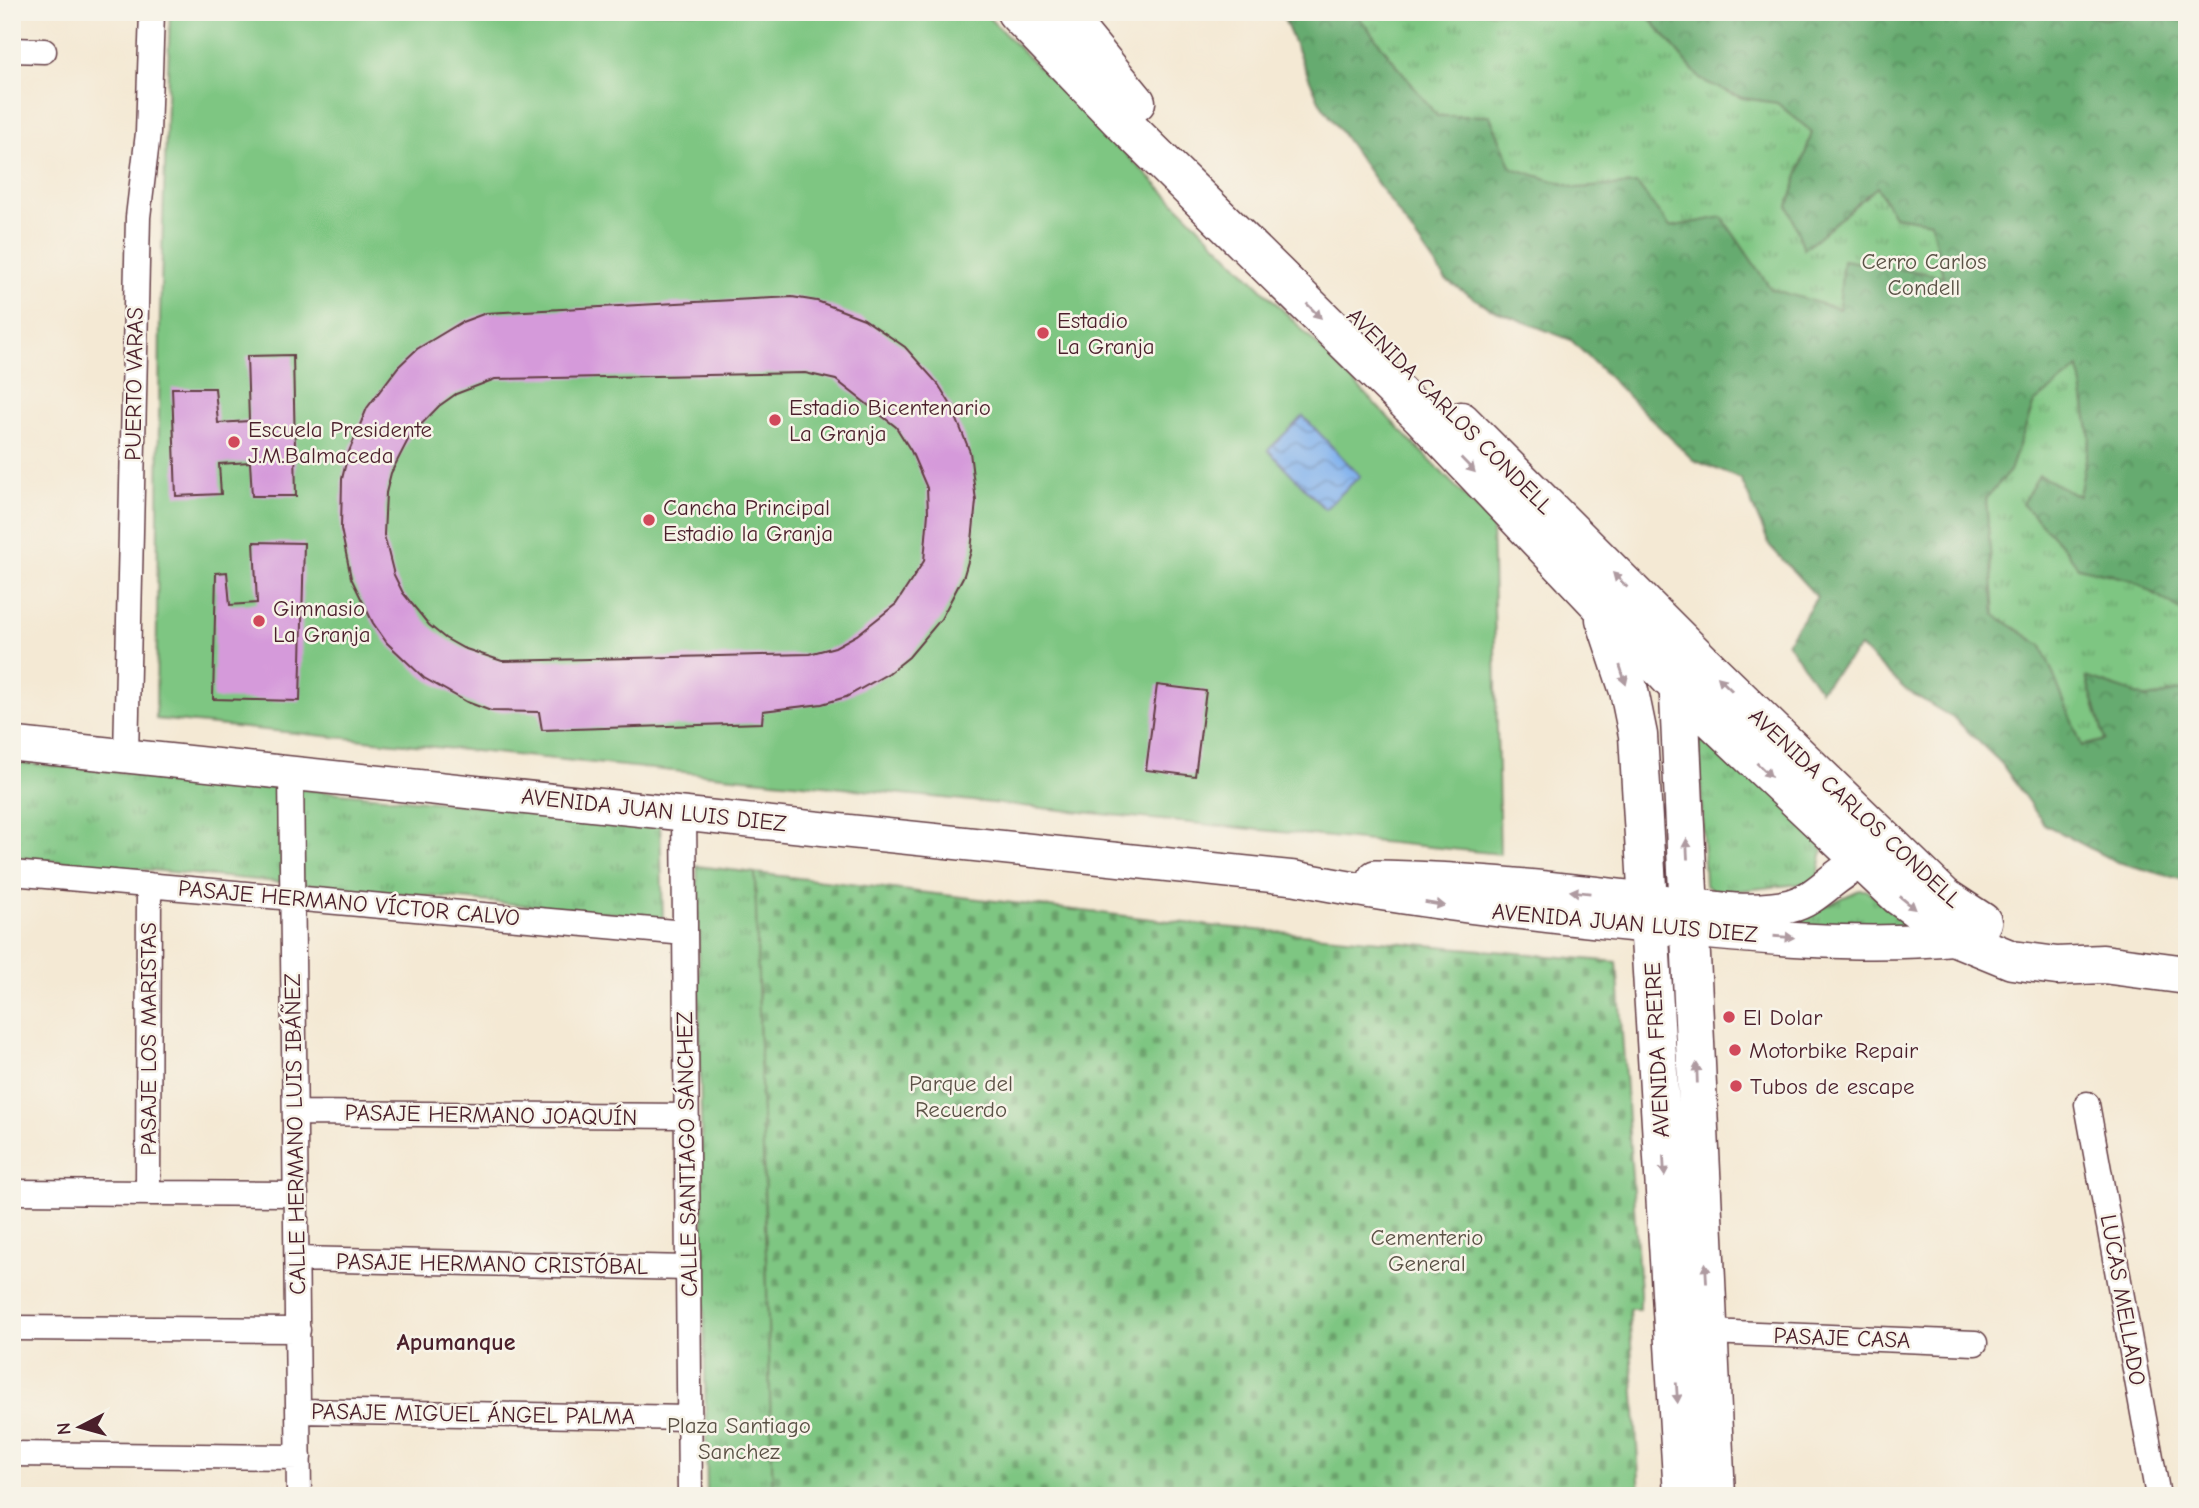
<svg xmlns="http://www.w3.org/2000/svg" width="2199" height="1508" font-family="'Comic Neue',sans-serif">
<defs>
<pattern id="grass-tufts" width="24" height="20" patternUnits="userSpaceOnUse" patternTransform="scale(1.75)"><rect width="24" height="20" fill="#7ec682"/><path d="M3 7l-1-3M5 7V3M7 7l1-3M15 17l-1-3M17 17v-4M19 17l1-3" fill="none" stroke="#69a06b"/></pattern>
<pattern id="forest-crowns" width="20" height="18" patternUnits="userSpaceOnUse" patternTransform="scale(1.75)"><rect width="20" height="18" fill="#66ab70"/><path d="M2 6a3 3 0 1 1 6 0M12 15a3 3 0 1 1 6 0" fill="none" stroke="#568b5c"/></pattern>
<pattern id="cemetery-stones" width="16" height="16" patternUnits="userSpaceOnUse" patternTransform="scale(1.75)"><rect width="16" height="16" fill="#7ec682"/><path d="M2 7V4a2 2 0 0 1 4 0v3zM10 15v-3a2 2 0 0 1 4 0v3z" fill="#69a06b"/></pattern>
<pattern id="water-waves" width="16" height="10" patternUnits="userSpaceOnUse" patternTransform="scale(1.75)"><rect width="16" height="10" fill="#82b2ed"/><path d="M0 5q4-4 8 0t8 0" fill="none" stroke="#6c90c0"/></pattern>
</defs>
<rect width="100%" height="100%" fill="#f7f3e8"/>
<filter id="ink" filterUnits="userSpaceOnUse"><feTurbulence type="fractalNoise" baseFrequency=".0143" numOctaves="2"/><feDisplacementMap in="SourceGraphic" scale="14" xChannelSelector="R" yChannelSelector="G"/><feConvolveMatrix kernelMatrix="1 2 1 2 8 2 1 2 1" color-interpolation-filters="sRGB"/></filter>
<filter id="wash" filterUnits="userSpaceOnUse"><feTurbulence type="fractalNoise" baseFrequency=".00686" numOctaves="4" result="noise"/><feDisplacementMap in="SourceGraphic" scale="28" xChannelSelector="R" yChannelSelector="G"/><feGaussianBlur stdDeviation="1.57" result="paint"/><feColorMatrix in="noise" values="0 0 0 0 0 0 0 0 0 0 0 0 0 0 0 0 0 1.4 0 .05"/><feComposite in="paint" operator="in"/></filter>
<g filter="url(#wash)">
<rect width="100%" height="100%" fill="#f4e9d4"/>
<!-- grass -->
<path fill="url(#grass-tufts)" stroke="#647256" stroke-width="2" d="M1305 12H2187V845L2101 831Z
M1698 723 1825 839 1817 882 1718 893 1705 885Z
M12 762 660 823 663 918 12 857Z
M697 866 755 873 773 1496H707Z
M1859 890H1867L1911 927 1762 926 1816 910Z"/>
<!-- forest -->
<path fill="url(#forest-crowns)" stroke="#58654e" stroke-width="2" d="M1281 12H1355L1437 116H1490L1512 168 1576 188 1637 184 1670 227 1722 217 1771 289 1839 309 1843 260 1943 276 1931 222 1894 216 1877 187 1804 249 1788 206 1812 132 1777 103 1742 98 1701 80 1646 14 1634 12H2070L2104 19 2148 14 2187 22V614L2132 580 2078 567 2060 543 2022 504 2039 475 2079 496 2090 437 2079 368 2034 403 2010 471 1986 498 1995 615 2042 646 2082 746 2105 740 2086 677 2148 698 2187 689V881L2114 861 2044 824 2001 763 1956 720 1905 689 1860 647 1820 690 1787 642 1817 597 1770 546 1741 479 1693 460 1571 340 1491 309 1446 280 1319 101Z
M1531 12H1611L1532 16Z"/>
<!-- cemetery -->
<path fill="url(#cemetery-stones)" stroke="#647256" stroke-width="2" d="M755 873 1212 926 1617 962 1640 1291V1309H1629L1640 1496H773Z"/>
<!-- pitch -->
<path fill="#7ec682" stroke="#647256" stroke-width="2" d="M170 12H983L1290 317 1492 524 1500 854 156 719 160 314Z"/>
<!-- water -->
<path fill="url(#water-waves)" stroke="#66688c" stroke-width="2" d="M1303 416 1360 476 1325 509 1268 450Z"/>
<g id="blocks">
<!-- building -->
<path fill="#d59ada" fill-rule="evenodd" d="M792 297 817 301 864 319 905 347 938 384 951 405 970 452 976 501 971 551 964 575 941 619 909 657 889 673 846 697 822 704 763 711 762 723 542 730 539 712 491 711 467 702 424 678 387 643 373 623 351 578 341 529 342 479 348 454 367 408 398 367 417 349 462 322 486 313ZM805 373 836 380 896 427 911 451 927 488 928 513 924 561 896 604 857 635 835 647 809 654 502 661 463 648 445 638 429 625 403 593 394 575 384 535 386 493 391 473 410 436 439 406 456 394 495 379Z
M293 355 296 496H252L250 462 219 464 221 494 176 496 172 388H215L218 423 249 421 247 356Z
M254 542 304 543 300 701 213 699 216 573 227 572 230 605 257 603Z
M1157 685 1206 691 1195 776 1146 770Z"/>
</g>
</g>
<g filter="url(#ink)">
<use href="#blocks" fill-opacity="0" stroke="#643d44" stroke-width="2"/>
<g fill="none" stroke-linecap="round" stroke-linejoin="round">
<defs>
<path id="street" d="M12 50 44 51
M126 756 138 217 148 133 152 12
M291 773 299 1496
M684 812 690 1496
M12 873 685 933
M2087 1104 2158 1496
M295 1113 686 1116
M12 1192 296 1194
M148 1193 149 885
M297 1259 688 1268
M12 1328 298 1330
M1709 1332 1975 1343
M298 1411 689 1418
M12 1454 299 1457"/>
<path id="secondary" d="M12 744 1295 878C1416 902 1530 914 1652 927 1752 937 1857 948 1958 938
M1375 877C1466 878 1556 889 1646 899 1691 904 1745 917 1790 906 1819 899 1834 872 1862 863"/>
<path id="primary" d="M1016 12 1120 120 1421 416 1680 689 1899 896 1958 938 2012 960 2057 966 2103 964 2187 975
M1062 12 1136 102
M1461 421 1702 662 1944 897 1982 922
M1605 619 1629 691 1638 735 1683 1496
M1678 675 1716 1496"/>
</defs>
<!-- street casing -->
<use href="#street" stroke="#643d44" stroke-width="27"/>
<!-- secondary casing -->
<use href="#secondary" stroke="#643d44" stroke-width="36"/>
<!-- primary casing -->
<use href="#primary" stroke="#643d44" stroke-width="41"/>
<!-- street -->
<use href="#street" stroke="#fff" stroke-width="24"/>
<!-- secondary -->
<use href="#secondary" stroke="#fff" stroke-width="33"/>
<!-- primary -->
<use href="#primary" stroke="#fff" stroke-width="38"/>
</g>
<!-- one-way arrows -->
<defs><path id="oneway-solid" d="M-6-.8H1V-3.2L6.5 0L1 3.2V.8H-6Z" transform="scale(1.75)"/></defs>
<g fill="#ae9aa0">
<use href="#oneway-solid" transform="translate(1314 311) rotate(45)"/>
<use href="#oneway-solid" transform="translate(1468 465) rotate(46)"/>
<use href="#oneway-solid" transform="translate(1620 580) rotate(-135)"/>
<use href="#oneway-solid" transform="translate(1623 675) rotate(72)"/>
<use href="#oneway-solid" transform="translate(1725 684) rotate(-136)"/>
<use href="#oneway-solid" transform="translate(1764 770) rotate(44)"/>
<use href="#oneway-solid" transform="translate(1687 849) rotate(-93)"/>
<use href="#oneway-solid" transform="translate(1580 892) rotate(-174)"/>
<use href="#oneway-solid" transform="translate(1908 903) rotate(39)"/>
<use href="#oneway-solid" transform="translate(1435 904) rotate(9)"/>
<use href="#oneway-solid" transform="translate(1784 937) rotate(4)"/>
<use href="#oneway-solid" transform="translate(1697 1073) rotate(-92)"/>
<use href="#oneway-solid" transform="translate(1664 1166) rotate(87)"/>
<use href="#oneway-solid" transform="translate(1706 1273) rotate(-93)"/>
<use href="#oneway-solid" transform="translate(1677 1393) rotate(86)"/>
</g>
</g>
<!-- markers -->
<g fill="#d1495b" stroke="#f7f3e8" stroke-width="2.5">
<circle cx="1043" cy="333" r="7"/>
<circle cx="775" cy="420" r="7"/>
<circle cx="234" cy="442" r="7"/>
<circle cx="649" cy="520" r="7"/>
<circle cx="259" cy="621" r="7"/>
<circle cx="1729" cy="1017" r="7"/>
<circle cx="1735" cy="1050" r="7"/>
<circle cx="1736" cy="1086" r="7"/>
</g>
<g text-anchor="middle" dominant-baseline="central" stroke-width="5" stroke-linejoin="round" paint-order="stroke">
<!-- park labels -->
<g font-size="23" fill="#5a5145" stroke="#f7f3e8">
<text x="1924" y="261">Cerro Carlos<tspan x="1924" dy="26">Condell</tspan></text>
<text x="961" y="1083">Parque del<tspan x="961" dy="26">Recuerdo</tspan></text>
<text x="1427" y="1237">Cementerio<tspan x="1427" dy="26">General</tspan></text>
<text x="739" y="1425">Plaza Santiago<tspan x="739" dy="26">Sanchez</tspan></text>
</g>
<!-- poi labels -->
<g font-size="23" fill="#4a1f2b" stroke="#f7f3e8" text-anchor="start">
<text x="1057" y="320">Estadio<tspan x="1057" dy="26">La Granja</tspan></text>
<text x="789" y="407">Estadio Bicentenario<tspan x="789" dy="26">La Granja</tspan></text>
<text x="248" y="429">Escuela Presidente<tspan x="248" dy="26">J.M.Balmaceda</tspan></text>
<text x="663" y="507">Cancha Principal<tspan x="663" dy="26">Estadio la Granja</tspan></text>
<text x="273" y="608">Gimnasio<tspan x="273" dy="26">La Granja</tspan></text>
<text x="1743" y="1017">El Dolar</text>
<text x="1749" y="1050">Motorbike Repair</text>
<text x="1750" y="1086">Tubos de escape</text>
</g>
<!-- street labels -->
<g font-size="23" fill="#4a1f2b" stroke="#f7f3e8">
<text transform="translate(134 384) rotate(-89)">PUERTO VARAS</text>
<text transform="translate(1450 411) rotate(45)">AVENIDA CARLOS CONDELL</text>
<text transform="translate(1855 808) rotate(43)">AVENIDA CARLOS CONDELL</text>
<text transform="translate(654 810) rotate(6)">AVENIDA JUAN LUIS DIEZ</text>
<text transform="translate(349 903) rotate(5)">PASAJE HERMANO VÍCTOR CALVO</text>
<text transform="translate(1625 923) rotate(5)">AVENIDA JUAN LUIS DIEZ</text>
<text transform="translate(148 1039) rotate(-90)">PASAJE LOS MARISTAS</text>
<text transform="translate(1657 1050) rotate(-93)">AVENIDA FREIRE</text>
<text transform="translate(491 1115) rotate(1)">PASAJE HERMANO JOAQUÍN</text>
<text transform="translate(295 1134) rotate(-91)">CALLE HERMANO LUIS IBÁÑEZ</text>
<text transform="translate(687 1154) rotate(-91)">CALLE SANTIAGO SÁNCHEZ</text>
<text transform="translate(492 1264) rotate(1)">PASAJE HERMANO CRISTÓBAL</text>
<text transform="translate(2123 1300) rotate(80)">LUCAS MELLADO</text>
<text transform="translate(1842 1338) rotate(2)">PASAJE CASA</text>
<text transform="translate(473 1414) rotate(1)">PASAJE MIGUEL ÁNGEL PALMA</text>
</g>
<!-- neighbourhood labels -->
<g font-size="24" font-weight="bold" fill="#4a1f2b" stroke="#f7f3e8">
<text x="456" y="1342">Apumanque</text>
</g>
</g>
<!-- margin -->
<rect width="2199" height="1508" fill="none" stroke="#f7f3e8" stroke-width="42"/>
<!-- north arrow -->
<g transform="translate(80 1427) rotate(264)" stroke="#f7f3e8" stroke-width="5" paint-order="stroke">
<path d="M0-5L12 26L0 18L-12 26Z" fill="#4a1f2b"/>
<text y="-10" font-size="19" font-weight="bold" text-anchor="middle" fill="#4a1f2b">N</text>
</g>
</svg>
